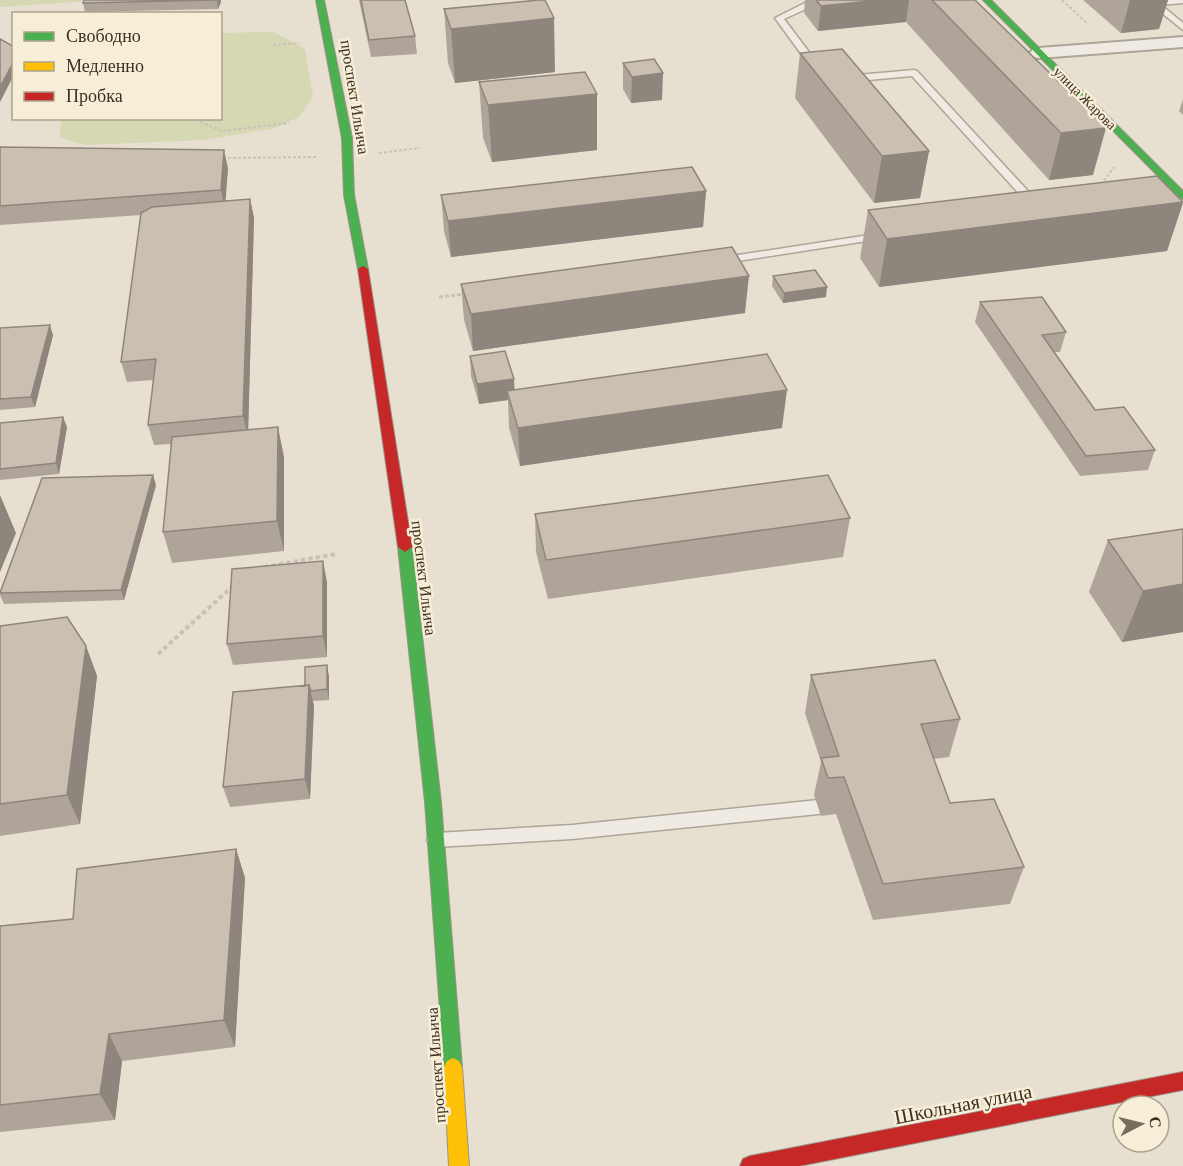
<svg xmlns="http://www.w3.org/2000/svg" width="1183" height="1166" font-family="'Crimson Pro',serif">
<rect width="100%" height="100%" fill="#e7e0d1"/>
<!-- green -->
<path fill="#d6d7b3" d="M0 0H106L0 7Z
M274 32 305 49 313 96 299 117 275 128 205 140 86 145 60 138 61 119 220 118 221 33Z"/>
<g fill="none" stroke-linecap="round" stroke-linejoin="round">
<defs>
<path id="lane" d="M1146 0H1183V3L1161 5 1183 23V30Z
M822 1 826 4 825 6 810 7 784 19 821 68 816 71 813 70 775 18 805 3Z
M914 70 917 71 1040 204V208H1032L912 76 846 82 841 79 846 76Z
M882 233 886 234V238L719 264 713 261 719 258Z
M818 800 824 802 827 807 824 812 818 814 572 839 436 847 430 845 427 840 430 835 436 833 572 825Z"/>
<path id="street" d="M1183 37V47L1039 58 1033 57 1030 53 1033 49 1039 48Z"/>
<path id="fast" d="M316 0H324L352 138 354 195 368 269 363 272 358 269 344 195 342 138Z
M983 0H991L1183 191V199L1180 198Z
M405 542 412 547 441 802 462 1067 459 1073 453 1076 447 1073 444 1067 425 802 398 547Z"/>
<path id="slow" d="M453 1058 459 1061 462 1067 469 1166H449L444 1067 447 1061Z"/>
<path id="jam" d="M363 266 368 269 412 547 405 552 398 547 358 269Z
M1183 1072V1090L799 1166H740L743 1159 750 1156Z"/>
</defs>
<!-- lane casing -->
<use href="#lane" stroke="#ada599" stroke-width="3"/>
<!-- street casing -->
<use href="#street" stroke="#ada599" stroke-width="4"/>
<!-- fast casing -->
<use href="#fast" stroke="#9c958a" stroke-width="2"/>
<!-- slow casing -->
<use href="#slow" stroke="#9c958a" stroke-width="2"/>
<!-- jam casing -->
<use href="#jam" stroke="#9c958a" stroke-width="2"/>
<!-- path-far2 -->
<path stroke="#c8c2b9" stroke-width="2" stroke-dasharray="3 2" stroke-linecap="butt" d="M1062 0 1088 24
M273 45 299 43
M191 118 222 131 289 123
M379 153 420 148
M223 158 317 157
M1101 185 1114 167"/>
<!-- path-far1 -->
<path stroke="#c8c2b9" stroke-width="3" stroke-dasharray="4 2" stroke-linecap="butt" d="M439 297 465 294"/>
<!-- path -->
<path stroke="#c8c2b9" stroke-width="4" stroke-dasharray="4.5 3" stroke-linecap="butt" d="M264 567 336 554
M158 654 233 586"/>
<!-- lane -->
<use href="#lane" fill="#efebe3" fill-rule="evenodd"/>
<!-- street -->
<use href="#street" fill="#efebe3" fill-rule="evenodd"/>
<!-- fast -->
<use href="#fast" fill="#4caf50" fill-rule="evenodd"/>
<!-- slow -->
<use href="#slow" fill="#ffc107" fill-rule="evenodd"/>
<!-- jam -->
<use href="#jam" fill="#c62828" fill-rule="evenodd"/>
</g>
<!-- wall -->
<path fill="#afa499" d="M84 0H221V2L218 9 85 12 83 3Z
M359 0H405L415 36 417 54 371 57Z
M805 0H975L1093 175 1049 180 906 22 818 31 804 13Z
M1083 0H1168L1159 29 1121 33Z
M444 9 555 72 455 83 448 63Z
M800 53 929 151 920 198 874 203 795 98Z
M623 63 662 100 631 103 623 89Z
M479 82 597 150 492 162 483 138Z
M1183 99V115L1179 111Z
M0 147 228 168 225 201 250 199 254 218 248 430 284 457V551L172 563 163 532 172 444 154 445 148 425 154 380 127 382 121 362 141 215 0 225Z
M706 191 703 227 451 257 444 231 441 195Z
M1183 203 1167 251 879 287 860 258 868 210Z
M773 276 826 297 783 303 772 286Z
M461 284 745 313 473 351 464 320Z
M980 302 1066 332 1060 352H1054L1095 410 1155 450 1148 470 1080 476 975 322Z
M0 328 53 335 35 407 0 410Z
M470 356 514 390 782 428 520 466 509 428 508 400 479 404 471 376Z
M0 423 67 427 59 474 0 480Z
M156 485 124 600 4 604 0 595V592Z
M535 514 850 518 843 557 548 599 536 552Z
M1183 529V632L1122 642 1089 592 1108 540Z
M327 582V657L233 665 227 644Z
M0 626 86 646 97 676 80 824 0 836Z
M811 675 960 719 949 757 934 759 950 803 1024 867 1010 904 873 920 836 814 821 816 814 795 821 762 805 713Z
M329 676V700L313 701 314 706 310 799 230 807 223 787 305 686Z
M236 849 245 878 235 1047 122 1061 115 1120 0 1132V926L73 919Z"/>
<!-- shaded-wall -->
<path fill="#8e867d" d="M217 0H221V2L218 9Z
M881 0H909L906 22 818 31 821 6Z
M1130 0H1168L1159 29 1121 33Z
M554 18 555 72 455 83 451 29Z
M14 61V75L0 102V87Z
M663 73 662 100 631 103 632 77Z
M597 94V150L492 162 488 105Z
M1106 128 1093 175 1049 180 1061 133Z
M224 150 228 168 225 209 221 190Z
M929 151 920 198 874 203 882 156Z
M706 191 703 227 451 257 448 221Z
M250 199 254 218 248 437 243 416Z
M1183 202 1167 251 879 287 887 239Z
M749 276 745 313 473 351 471 314Z
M827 287 826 297 783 303 784 293Z
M50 325 53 335 35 407 31 397Z
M514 379 515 399 507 391 508 400 479 404 477 384Z
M787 390 782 428 520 466 518 428Z
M63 417 67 427 59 474 56 463Z
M278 427 284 457V551L277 521Z
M153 475 156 485 124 600 121 590Z
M0 495 16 533 0 572Z
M323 561 327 582V657L323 636Z
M1183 584V632L1122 642 1143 591Z
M86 646 97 676 80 824 67 795Z
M327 665 329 676V700L327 689Z
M309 685 314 706 310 799 305 779Z
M236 849 245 878 235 1047 224 1020Z
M109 1034 122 1061 115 1120 100 1094Z"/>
<!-- building -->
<path fill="#cbbfb2" stroke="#8e867d" stroke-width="1.5" d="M84 0H217L83 3Z
M361 0H405L415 36 369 40Z
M539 0H545L554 18 451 29 444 9Z
M816 0H881L821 6Z
M932 0H975L1106 128 1061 133Z
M0 39 11 45 14 49V61L0 87Z
M842 49 929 151 882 156 800 53Z
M654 59 663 73 632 77 623 63Z
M585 72 597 94 488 105 479 82Z
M0 147 224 150 221 190 0 206Z
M692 167 706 191 448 221 441 195Z
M1157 176 1183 202 887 239 868 210Z
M250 199 243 416 148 425 156 359 121 362 141 213 152 207Z
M732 247 749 276 471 314 461 284Z
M815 270 827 287 784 293 773 276Z
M1042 297 1066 332 1042 335 1095 410 1124 407 1155 450 1086 456 980 302Z
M50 325 31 397 0 399V328Z
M505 351 514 379 477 384 470 356Z
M767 354 787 390 518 428 507 391Z
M63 417 56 463 0 469V423Z
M278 427 277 521 163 532 172 437Z
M153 475 121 590 0 593 42 478Z
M828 475 850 518 546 560 535 514Z
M1183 529V584L1143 591 1108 540Z
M323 561V636L227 644 232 569Z
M67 617 86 646 67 795 0 804V626Z
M935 660 960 719 921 724 950 803 994 799 1024 867 883 884 844 777 828 778 821 758 839 756 811 675Z
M327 665V689L311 691 309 685 305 686V667Z
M309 685 305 779 223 787 233 692Z
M236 849 224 1020 109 1034 100 1094 0 1105V926L73 919 77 869Z"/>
<g text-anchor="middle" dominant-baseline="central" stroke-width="5" stroke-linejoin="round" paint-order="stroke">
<!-- far-street labels -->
<g font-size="14" fill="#3d2e20" stroke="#f7eed8">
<text transform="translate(1085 98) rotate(45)">улица Жарова</text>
</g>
<!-- street labels -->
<g font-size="16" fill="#3d2e20" stroke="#f7eed8">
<text transform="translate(355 97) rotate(81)">проспект Ильича</text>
<text transform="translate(424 578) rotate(83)">проспект Ильича</text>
<text transform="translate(436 1065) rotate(-94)">проспект Ильича</text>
</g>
<!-- near-street labels -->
<g font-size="20" fill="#3d2e20" stroke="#f7eed8">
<text transform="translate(963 1104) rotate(-11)">Школьная улица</text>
</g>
</g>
<!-- legend -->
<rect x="12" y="12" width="210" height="108" fill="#f7eed8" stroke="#ada18e" stroke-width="1.5"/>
<rect x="24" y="32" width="30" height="9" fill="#4caf50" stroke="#ada18e" stroke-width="1.5"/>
<text x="66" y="42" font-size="18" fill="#3d2e20">Свободно</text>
<rect x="24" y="62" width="30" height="9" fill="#ffc107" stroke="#ada18e" stroke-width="1.5"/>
<text x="66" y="72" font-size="18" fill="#3d2e20">Медленно</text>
<rect x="24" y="92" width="30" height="9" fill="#c62828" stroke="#ada18e" stroke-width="1.5"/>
<text x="66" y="102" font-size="18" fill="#3d2e20">Пробка</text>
<!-- north arrow -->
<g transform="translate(1141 1124) rotate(83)"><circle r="28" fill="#f7eed8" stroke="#ada18e" stroke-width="1.5"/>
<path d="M0-4.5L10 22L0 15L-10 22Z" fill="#786c5e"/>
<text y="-9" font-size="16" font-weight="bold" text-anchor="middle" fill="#3d2e20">С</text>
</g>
</svg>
